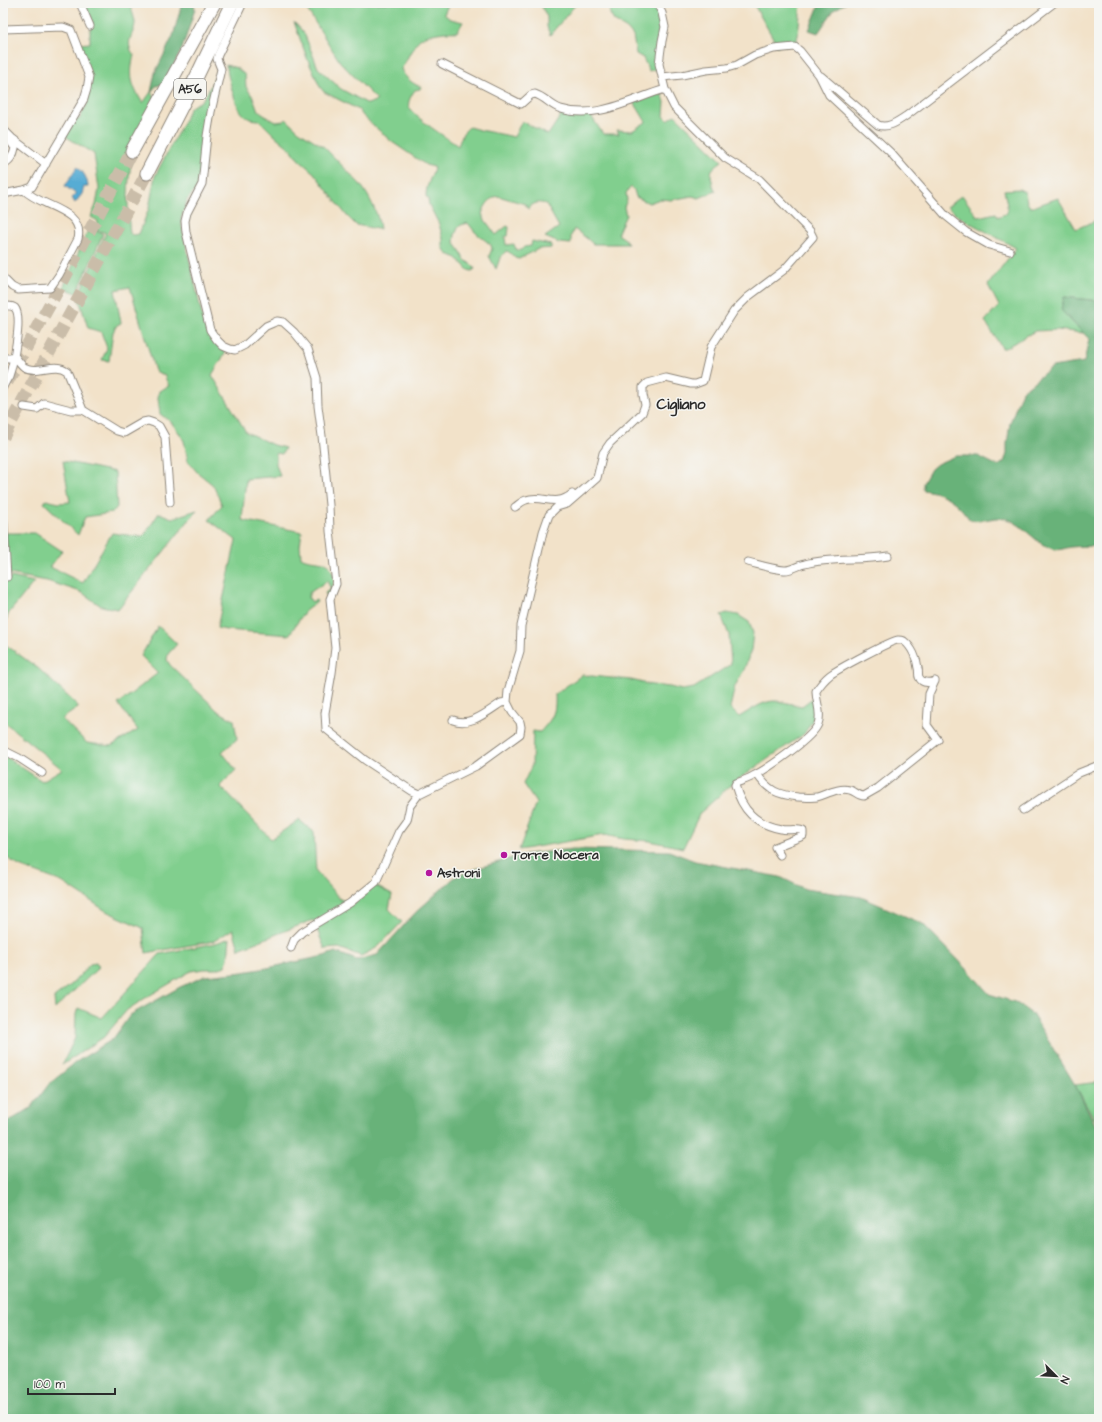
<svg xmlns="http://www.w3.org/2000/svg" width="1102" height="1422" font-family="'Architects Daughter',sans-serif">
<rect width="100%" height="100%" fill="#f6f6f2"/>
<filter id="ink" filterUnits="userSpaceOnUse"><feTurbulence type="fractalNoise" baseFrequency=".025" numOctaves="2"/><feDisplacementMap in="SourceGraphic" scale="8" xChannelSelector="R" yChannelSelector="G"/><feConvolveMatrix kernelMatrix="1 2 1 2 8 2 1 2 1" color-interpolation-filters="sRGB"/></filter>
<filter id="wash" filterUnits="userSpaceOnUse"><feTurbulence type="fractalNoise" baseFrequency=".012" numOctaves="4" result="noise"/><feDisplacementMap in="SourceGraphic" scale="16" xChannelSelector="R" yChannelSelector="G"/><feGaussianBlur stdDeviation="0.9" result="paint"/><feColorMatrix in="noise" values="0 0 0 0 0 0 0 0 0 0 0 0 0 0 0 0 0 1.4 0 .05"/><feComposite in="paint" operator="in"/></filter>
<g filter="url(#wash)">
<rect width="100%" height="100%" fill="#f2e2c9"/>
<!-- green -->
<path fill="#81cf8e" stroke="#567d5c" d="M84 3H130C131 9 134 16 135 22 135 35 123 41 134 55 129 75 131 86 143 103L151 92 156 99 128 153V157L132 159C127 183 127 208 130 233L132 235 139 234 149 208 155 176 187 115C189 105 194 106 201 101 206 97 212 82 216 75L203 136 200 185 187 200 181 219 183 232 205 328C210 337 216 346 226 352L212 375 246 432 273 445 285 448 282 454 276 453V464L280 476 246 479 242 520 302 532 300 545 301 557C308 561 315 560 323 562 329 563 335 573 334 580 334 585 331 590 329 595L327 596 325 593 331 589 327 581 309 593V598L312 602 316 600 317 602 305 611 289 635 226 630 217 628 236 540 209 520 222 505 213 485 197 472 188 461 184 441 180 434 171 422 160 414 158 398 159 391 169 386 164 375 155 371 130 287 115 290 121 323 117 325 113 332 109 361 102 360 107 348 101 332 88 328 78 296 106 233 94 229 98 221 91 217 96 205 99 189 94 154 65 136 76 118 79 120 88 101 86 98 91 79 79 44 90 43V31L93 22Z
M303 3H449L444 14 450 19 463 22 457 32C448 31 428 33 420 39 413 45 406 62 401 69 405 78 413 84 421 87L420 89 415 90C412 94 407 102 409 107 412 116 450 140 458 146L463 133 469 127C484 132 499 133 514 137L522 121 548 135 563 112 589 113 603 134H619L617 130 632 131 646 122 634 102 662 93 665 102 664 116 668 120 675 115 722 161C713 168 709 169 712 181 713 185 713 187 716 191L699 198 692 196 671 200 660 199 649 203 636 197 634 190 631 187 626 193 627 200 624 207 626 215 618 232 619 235 625 239 628 244H593C587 238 581 234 574 229L571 236V244L559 243 545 237 559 227 546 204C538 202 534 202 528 209L525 204 498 196C490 198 485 205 482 214L485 220 496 235 507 226 509 227 508 236 505 237 506 245 514 244 516 250H521L524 247 531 246 532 241 551 245V248L538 249 519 259 515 258 509 252 506 251 500 258 496 269 489 256 492 249 491 245 475 232 468 223 461 225 458 228 455 235 454 242 461 252 464 259 473 266 475 269 472 271 468 270 457 258 447 254 443 247V239L439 224 429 205 428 199 426 196C426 185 432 177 434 167L426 165 392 142 363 116 359 110 324 92 320 87 307 58 294 22 304 33 318 68 341 89 368 104 377 100 340 62Z
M532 3H577L550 35 547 27V17L541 5Z
M609 3H650L660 16 661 24 656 53V69L649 71 643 58 636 54 633 36 627 29 614 21 610 14Z
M753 3H801L798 35 796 44 776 46 773 38Z
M226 65 237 68 245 75 246 87 253 97 257 108 262 114 276 122 284 121 286 119 299 131 324 147 359 183C368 193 379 215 380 229H377L356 225 347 216 314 173 298 159 292 150 274 135 259 120C240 120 237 105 232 90 231 85 229 80 228 75 227 71 228 70 226 66Z
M1019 189 1025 192 1027 202 1030 207H1033L1058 198 1076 229 1099 219V301L1065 297 1061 310 1083 333 1057 330 1035 331 1005 348H1002L985 321 999 306 988 285 1016 248 961 218 947 207 962 195 978 217 996 213 998 217 1007 213V205L1004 190Z
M89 228 103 234 77 293 63 288Z
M63 461 115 472 117 507 112 513 85 517 78 535 44 503 46 500 59 503 70 502Z
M197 510 118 609 101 606 81 592 47 581 9 574 6 533H35L62 551 50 567 83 583 112 533 143 537 159 513 172 518Z
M3 545 9 579 11 577 34 582 9 613 3 627Z
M727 613 738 615 749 622 753 633 751 650 744 670 735 686 730 708 739 717C750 711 763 700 777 701 785 702 794 705 802 706L814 697 815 712 812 721 804 734 733 783 700 813 683 848 650 841 624 839 604 835 519 850 536 803 523 784 532 765 533 731 540 732C553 718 556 713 555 694L582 675 631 680 652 685 670 687 682 690 694 688 731 664 729 635 721 615Z
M158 626 177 644 168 654 167 660 170 665 218 711 234 720 237 739 222 752 236 770 220 786 271 839 299 820 314 832 316 872 340 899 352 904 374 885 392 895 389 909 402 922 378 947 361 956 339 948 325 949 313 920 239 949 233 929 214 941 146 953 143 928 106 911 62 882 19 866 3 855V755L42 781 62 769 3 721V643L39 669 79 707 62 719 87 743 111 746 138 730 118 704 158 673 141 656Z
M230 938 228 959 225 966 218 969H204L191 971 147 997 127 1010 104 1037 62 1065 75 1038 76 1014 78 1008 102 1018 160 954 216 943Z
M96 963 98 966 96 970 55 1009 54 998 72 984 90 964Z
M1099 1082V1127L1075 1085Z"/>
<!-- forest -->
<path fill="#68b279" stroke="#4a6e52" d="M180 3H194L195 9 182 49 164 84 156 86 151 92 155 73 173 36 181 7Z
M820 3H846L834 10 818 33 809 30Z
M1064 297 1099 301V547C1090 546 1080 546 1071 547 1065 548 1059 551 1053 549 1036 545 1024 524 1007 519 995 515 983 523 970 520 957 502 946 493 923 490V483L931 469 937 464 955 456H978L998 466 1004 462 1007 454V444L1010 423 1022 391 1052 367 1084 362 1089 339 1061 310Z
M573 849 669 851 695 861 780 877 805 889 861 897 923 924 970 972 989 994 1015 1002 1032 1014 1074 1083 1099 1132V1419H3V1125L31 1108 49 1084 76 1062 113 1039 130 1015 180 987 205 976 243 972 267 968 324 956 335 952 357 960 377 955 416 912 455 877 478 868 526 854Z"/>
<!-- water -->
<path fill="#57acd4" stroke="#416c80" d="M77 167C84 172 87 178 88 187H84L82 194 75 203 72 198 76 194 65 186Z"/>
</g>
<g filter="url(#ink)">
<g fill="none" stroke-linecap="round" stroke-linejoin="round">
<!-- motorway-tunnel -->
<path stroke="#cabda9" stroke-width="13" stroke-dasharray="13 6" stroke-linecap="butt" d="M7 382 65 277 132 151
M3 437 147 173"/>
<defs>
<path id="minor" d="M80 3 90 26
M243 3 218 55 217 59 221 69 211 112 207 136 202 184 187 213 185 221 186 232 210 330 217 340 223 346 230 349 235 350 245 345 266 326 273 323 277 321 283 322 294 332 308 349 317 378 318 406 322 436 329 505 330 531 336 584 330 599 335 648 332 673 325 713 326 729 365 760 412 791 419 794 476 766 520 734 521 727 520 722 512 712 507 702 508 691 520 651 521 626 543 532 549 515 557 507 567 504 597 478 603 453 610 443 642 413 645 405 643 395V387L647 383 666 378 691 384H695L703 381 711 347 734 311 748 297 784 270 813 237 810 231 759 179 725 158 674 107 665 89 659 64 662 41 665 27 662 13 657 3
M3 29 63 27 71 30 89 77 87 89 84 99 32 187 24 190 3 194
M442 64 521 104 531 95 535 94C545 97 551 106 561 109 597 120 632 99 665 89
M821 76 878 125C888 129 898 121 906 116L1054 3
M662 77 682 75 706 70 727 68 737 65 755 55 774 49 795 47 800 51 819 75 829 95 890 152 946 216 966 232 989 245 1010 251
M3 129 12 138 46 164
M3 164C9 162 14 155 15 148L9 140
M3 278 12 287 18 290 50 288 59 275 78 239C85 209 40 207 24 190
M3 306C7 306 12 305 15 308 23 317 13 365 9 376 7 379 5 383 3 387
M14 355C17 359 20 364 24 367 38 375 54 361 67 371L83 410 117 431 124 433 143 422 148 421 154 423 159 426 165 437 170 502
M3 358H13
M24 407 37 409 44 403 71 410H83
M515 507C518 505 522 501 526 500 543 494 555 508 572 494
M3 510 7 577
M748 562C760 565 772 569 784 570 791 571 798 565 805 564 832 557 860 561 888 556
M453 720C470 727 487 712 501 703L507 702
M3 750 19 758 42 773
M757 774C768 791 779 795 798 797 804 797 811 798 817 797 827 794 839 787 850 790 855 791 858 796 864 796L878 788 938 740 927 725 929 694 935 681
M1023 810 1079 773 1099 765
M780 855 775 847 803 836V831C796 828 788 831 781 829 755 824 742 810 735 785L736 783C742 781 748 779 753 776 767 769 813 738 818 724 822 713 816 702 816 691 820 685 825 679 830 675 838 669 892 640 898 640 900 640 903 640 904 641 912 647 917 659 918 668 919 671 918 675 919 677 922 684 929 683 935 681
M291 948 294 940 302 932 350 903 376 882 399 831 407 820 410 806 419 794"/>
<path id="motorway" d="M132 151 214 3
M147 173 196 78 232 3"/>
</defs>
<!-- minor casing -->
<use href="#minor" stroke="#8e867a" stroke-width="9"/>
<!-- motorway casing -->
<use href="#motorway" stroke="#8e867a" stroke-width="15"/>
<!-- minor -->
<use href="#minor" stroke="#fff" stroke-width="7"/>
<!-- motorway -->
<use href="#motorway" stroke="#fff" stroke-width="13"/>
</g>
</g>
<!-- markers -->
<g fill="#b5179e" stroke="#f6f6f2" stroke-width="1.5">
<circle cx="504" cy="855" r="4"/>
<circle cx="429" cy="873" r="4"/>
</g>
<g text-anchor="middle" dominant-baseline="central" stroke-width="3" stroke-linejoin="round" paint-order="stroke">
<!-- shield labels -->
<rect fill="#f6f6f2" stroke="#686867" stroke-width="1" x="174" y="79" width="32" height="20" rx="3"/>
<g font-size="12" font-weight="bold" fill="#2b2b2b">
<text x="190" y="89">A56</text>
</g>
<!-- poi labels -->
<g font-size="13" font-weight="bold" fill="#2b2b2b" stroke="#f6f6f2" text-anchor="start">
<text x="512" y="855">Torre Nocera</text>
<text x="437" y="873">Astroni</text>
</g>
<!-- quarter labels -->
<g font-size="15" font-weight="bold" fill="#2b2b2b" stroke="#f6f6f2">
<text x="681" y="404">Cigliano</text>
</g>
</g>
<!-- margin -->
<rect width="1102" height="1422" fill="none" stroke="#f6f6f2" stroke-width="16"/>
<!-- north arrow -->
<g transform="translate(1056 1376) rotate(114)" stroke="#f6f6f2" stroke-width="3" paint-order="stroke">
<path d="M0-3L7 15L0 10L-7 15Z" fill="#2b2b2b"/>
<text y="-6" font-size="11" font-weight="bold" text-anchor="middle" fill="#2b2b2b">N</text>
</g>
<!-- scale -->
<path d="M28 1388v6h87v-6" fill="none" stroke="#2b2b2b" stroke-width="2"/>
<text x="34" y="1388" font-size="12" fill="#2b2b2b" stroke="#f6f6f2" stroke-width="3" paint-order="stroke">100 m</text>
</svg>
